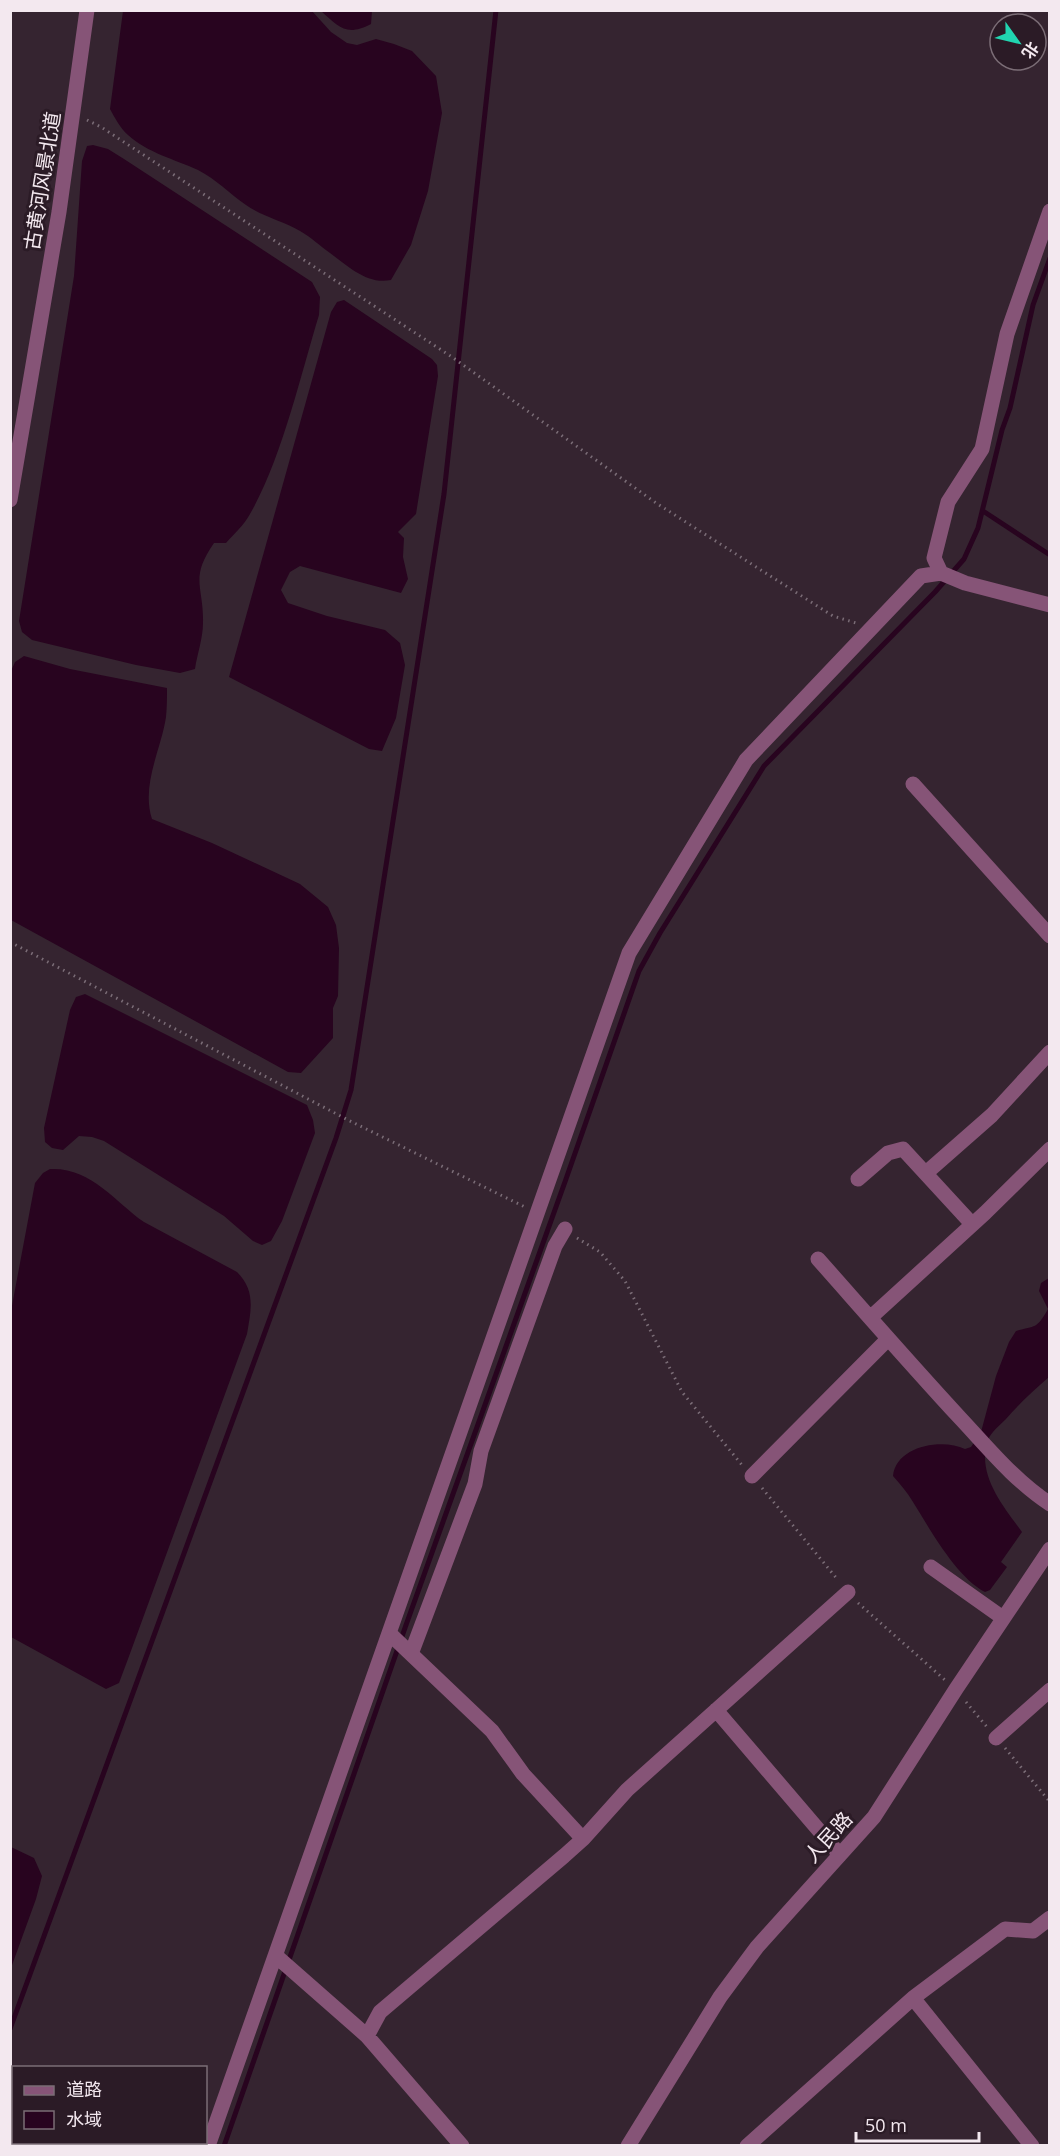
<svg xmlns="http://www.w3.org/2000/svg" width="1060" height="2156" font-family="'Open Sans','Noto Sans SC',sans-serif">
<rect width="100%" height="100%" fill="#352430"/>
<!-- water -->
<path fill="#28041f" d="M312 11 331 32 347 43 357 45 376 39 394 44 412 51 436 76 442 113 428 191 411 245 391 280C367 285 348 266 330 253 320 246 311 237 300 231 283 221 263 217 246 205 230 194 216 179 198 170 174 159 148 153 128 135 120 128 115 118 110 109L123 11Z
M321 11H372L371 24C346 37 339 27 321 11Z
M93 145 108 149 124 159 312 282 320 297 319 315C300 377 282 458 250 514 244 525 234 534 226 543H214C189 579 204 586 203 623 203 638 197 655 195 669L180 673 136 665 32 640 22 632 19 621 74 276 82 161 87 146Z
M344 300 432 359 437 365 438 376 416 514 398 532 404 538 403 557 408 579 401 593 300 566 290 572 281 590 288 603 327 616 385 630 400 643 405 665 396 718 382 751 369 749 229 677 331 312 337 302Z
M24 656 70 669 167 688C167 697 167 707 166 717 161 750 141 785 152 819L212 843 300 884 328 907 336 925 339 948 338 996 333 1008V1038L301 1073 288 1072 11 920V671L15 662Z
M85 994 307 1105 313 1120 315 1133 282 1221 271 1241 262 1245 253 1241 224 1216 104 1141 92 1137 79 1136 63 1150 52 1148 45 1142 44 1128 70 1010 76 997Z
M50 1169C91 1167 114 1201 144 1222L237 1272C256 1291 251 1310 247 1334L128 1659 119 1683 106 1689 11 1637V1311L35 1183 43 1173Z
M1049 1278V1377C1034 1390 1020 1403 1006 1419 1000 1425 991 1432 988 1440 976 1474 1003 1506 1022 1532L1001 1562 1007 1567 990 1590 985 1592C956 1577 930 1529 913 1502 907 1492 900 1484 893 1476 896 1446 942 1438 965 1449L971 1447 981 1432 996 1376 1009 1342 1016 1331C1036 1325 1036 1330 1048 1309L1039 1291 1041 1283Z
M11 1847 34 1858 42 1876 36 1899 11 1968Z"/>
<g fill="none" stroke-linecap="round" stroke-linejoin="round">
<!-- stream -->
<path stroke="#28041f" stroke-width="5" d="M983 511 1050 555
M10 2029 336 1138 351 1090 444 494 496 10
M224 2146 406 1625 566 1179 639 971 660 933 764 766 935 592 964 559 978 528 1002 430 1010 408 1033 305 1050 258"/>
<!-- path -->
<path stroke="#7b6d77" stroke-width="3" stroke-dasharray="1.5 4.5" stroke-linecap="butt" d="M87 120 101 127 452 357 656 503 833 616 856 623
M10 942 348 1120 525 1207
M577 1238 600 1252 625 1281 682 1392 742 1465
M762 1488 838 1580
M858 1603 945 1680
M966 1702 987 1727
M1005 1748 1050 1802"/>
<!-- minor -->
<path stroke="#865477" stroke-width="15" d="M1050 211 1007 334 982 449 948 502 934 558 941 573 965 583 1050 605
M10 500 59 212 87 10
M913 784 1050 936
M926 1173 992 1115 1050 1052
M858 1179 888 1153 903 1149 972 1224
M818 1259C865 1312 912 1366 961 1419 989 1449 1015 1481 1050 1504
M870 1318 985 1213 1050 1149
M752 1476 887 1340
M931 1567 1003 1618
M390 1634 492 1731 523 1774 583 1839
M411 1654 475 1484 481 1451 555 1246 565 1229
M716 1710 840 1855
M996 1738 1050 1690
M276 1956 367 2036 462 2146
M913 1998 1032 2146
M367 2036 380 2012 564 1856 583 1839 627 1790 848 1592
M208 2146 629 953 746 760 921 576 941 573
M628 2146 720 1997 757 1947 874 1817 956 1689 1050 1549
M747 2146 913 1998 1005 1929 1033 1931 1050 1918"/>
</g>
<g text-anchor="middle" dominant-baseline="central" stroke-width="6" stroke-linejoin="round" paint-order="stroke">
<!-- street labels -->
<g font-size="20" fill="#f3e8ef" stroke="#2b1b26">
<text transform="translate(42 181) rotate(-81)">古黄河风景北道</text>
<text transform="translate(828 1837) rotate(-48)">人民路</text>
</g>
</g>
<!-- border -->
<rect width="1060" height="2156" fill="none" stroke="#f3e8ef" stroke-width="24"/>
<!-- legend -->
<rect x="12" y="2066" width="195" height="78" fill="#2b1b26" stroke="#7b6d76" stroke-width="1.5"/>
<rect x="24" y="2086" width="30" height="9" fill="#865477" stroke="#7b6d76" stroke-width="1.5"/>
<text x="66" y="2096" font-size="18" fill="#f3e8ef">道路</text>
<rect x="24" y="2111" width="30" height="18" fill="#28041f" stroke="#7b6d76" stroke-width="1.5"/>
<text x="66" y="2126" font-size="18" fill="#f3e8ef">水域</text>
<!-- north arrow -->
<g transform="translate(1018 42) rotate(124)"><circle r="28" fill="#2b1b26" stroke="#7b6d76" stroke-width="1.5"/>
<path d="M0-4.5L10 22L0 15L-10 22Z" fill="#21d5b0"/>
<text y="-9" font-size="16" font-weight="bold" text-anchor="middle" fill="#f3e8ef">北</text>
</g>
<!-- scale -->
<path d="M856 2132v9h123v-9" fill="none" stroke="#f3e8ef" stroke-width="3"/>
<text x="865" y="2132" font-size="18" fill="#f3e8ef" stroke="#2b1b26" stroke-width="4.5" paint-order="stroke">50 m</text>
</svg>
